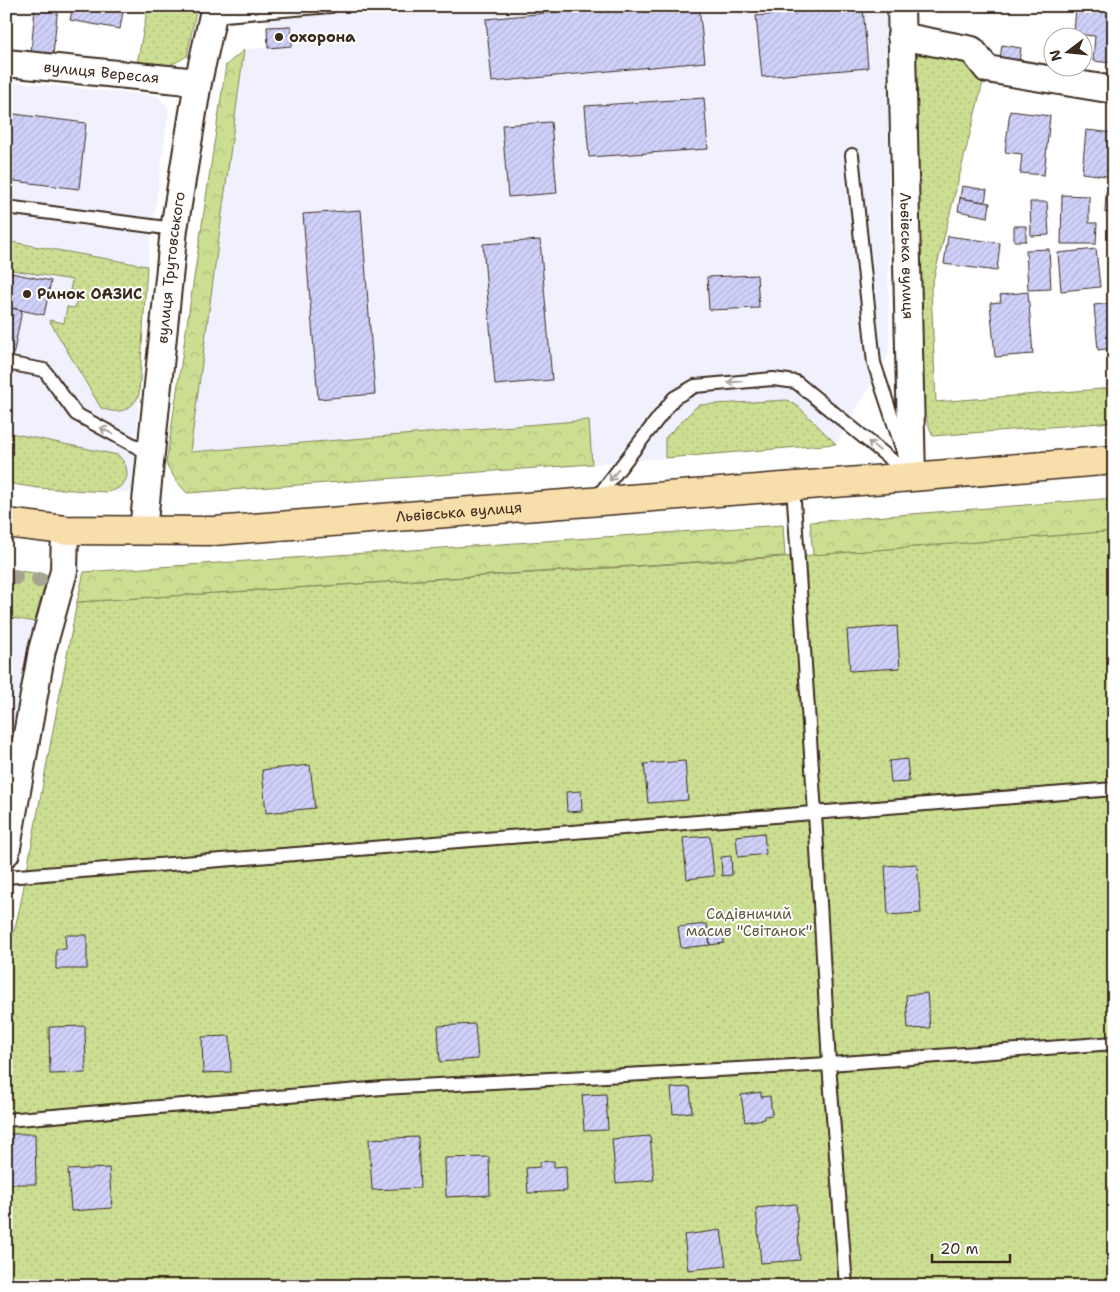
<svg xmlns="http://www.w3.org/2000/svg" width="1120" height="1292" font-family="'Shantell Sans',sans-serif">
<defs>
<pattern id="green-dots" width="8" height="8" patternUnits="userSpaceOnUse" patternTransform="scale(1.25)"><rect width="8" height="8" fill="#ccde92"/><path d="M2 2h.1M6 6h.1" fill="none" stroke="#b0bf7d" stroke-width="1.8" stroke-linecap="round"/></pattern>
<pattern id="forest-crowns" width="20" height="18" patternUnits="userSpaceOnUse" patternTransform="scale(1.25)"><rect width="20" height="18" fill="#ccde92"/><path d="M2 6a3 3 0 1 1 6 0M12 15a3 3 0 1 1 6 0" fill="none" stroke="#b0bf7d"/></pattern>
<pattern id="building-hatch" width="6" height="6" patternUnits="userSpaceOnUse" patternTransform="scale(1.25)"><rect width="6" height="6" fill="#cfd1fa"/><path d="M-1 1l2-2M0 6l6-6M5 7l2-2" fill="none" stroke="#b3b4d6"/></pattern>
</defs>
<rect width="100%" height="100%" fill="#fff"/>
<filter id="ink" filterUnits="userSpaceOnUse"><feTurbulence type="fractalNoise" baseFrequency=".02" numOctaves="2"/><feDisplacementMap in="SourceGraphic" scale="10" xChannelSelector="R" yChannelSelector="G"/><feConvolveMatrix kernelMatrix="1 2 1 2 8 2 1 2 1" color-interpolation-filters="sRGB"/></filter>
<g filter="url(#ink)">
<!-- built -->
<path fill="#f1f1fe" d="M267 6H886L888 86 889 353 836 444 592 464 589 420 189 453 244 50 268 47 266 11Z
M6 81 158 96 169 109 147 266 133 493 38 488 6 483Z
M6 617 36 622 6 787Z"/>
<!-- green -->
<path fill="url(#green-dots)" stroke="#848458" d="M148 6H197L187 56C169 68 158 68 137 64Z
M926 50 968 57 984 78 931 289 936 402 1114 388V422L933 436 920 404 914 58Z
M6 241 147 266 139 395C131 411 118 415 101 408L49 320 64 323 67 307 75 308 78 293 70 291 72 280 6 269Z
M787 400 799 407 836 444 665 458V438L698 405Z
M6 432 118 455C134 471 128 489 106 492L38 488 6 483Z
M1114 531V1286H6V964L20 907 77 602 813 555Z
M6 569 48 575 49 581 36 622 6 617Z"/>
<!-- forest -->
<path fill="url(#forest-crowns)" stroke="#848458" d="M244 50 190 452 589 420 592 464 187 493 177 482 166 464 226 65Z
M1114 498V531L813 555 810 522Z
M783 525 785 556 77 602 84 572Z"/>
<!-- building -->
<path fill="url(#building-hatch)" stroke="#3b2a1e" d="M35 6H58L53 55 31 53Z
M73 6H124L120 29 70 20Z
M617 6H699L705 62 492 82 486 19Z
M1076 6 1114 8V78L1111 77 1112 63 1093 61 1095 36 1074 34Z
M863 7 868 68 762 77 756 16Z
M291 26 292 46 268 48 267 27Z
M1002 45 1021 48 1019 62 1000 59Z
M704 98 708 149 589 157 585 106Z
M1010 111 1050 116 1044 175 1020 173 1022 154 1005 152Z
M6 113 86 123 79 189 6 180Z
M551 122 557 193 508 197 502 125Z
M1086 130 1114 133V177L1082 173Z
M962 186 987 190 985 202 960 198Z
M1106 192 1114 193V213H1105Z
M1062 195 1089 196V223H1097L1096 244H1061Z
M960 198 990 203 988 217 958 211Z
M1030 202H1047L1049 235 1031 236Z
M361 210 375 394 318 399 303 214Z
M1014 226H1026V241H1014Z
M948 236 1000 243 997 271 944 264Z
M540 240 552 380 495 385 483 244Z
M1049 249 1051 289 1028 290 1026 250Z
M1096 249 1100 287 1061 291 1058 253Z
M6 272 51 281 44 315 6 307Z
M757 275 759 308 709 310 707 277Z
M1028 292 1033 354 995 357 990 303 1001 302 1000 295Z
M1114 303V348L1098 350 1094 305Z
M6 307 22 310 6 392Z
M897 626 900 668 850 671 847 630Z
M907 759 909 782 891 783 889 761Z
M685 761 688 800 648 803 644 764Z
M310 765 315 808 266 813 262 770Z
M581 791 582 811 567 812 566 792Z
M764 833 766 854 738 857 736 836Z
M710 836 714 876 687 879 683 838Z
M731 856 732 875 722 876 721 857Z
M917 864 921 913 888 915 885 866Z
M707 924 710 945 681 948 678 927Z
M723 930 724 943 710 945 708 931Z
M65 935H87V969H56V949H66Z
M927 993 930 1028 908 1029 906 995Z
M475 1024 478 1059 440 1062 438 1026Z
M85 1026 86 1073 50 1074 49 1027Z
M230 1036 231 1072 203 1073 202 1037Z
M690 1087 692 1112 673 1114 671 1088Z
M761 1092V1097L770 1096 772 1115 764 1116V1119L745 1122 741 1095Z
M606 1094 608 1130 584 1131 582 1095Z
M6 1134H35L36 1184H6Z
M650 1136 654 1180 616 1183 612 1139Z
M418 1137 420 1188 372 1190 369 1139Z
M489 1157 490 1195 446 1197 445 1158Z
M554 1161V1167L566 1166 567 1191 528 1193 526 1168 540 1167V1162Z
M109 1168 112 1208 71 1211 68 1170Z
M796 1204 800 1260 761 1263 756 1208Z
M721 1230 726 1266 688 1270 684 1235Z"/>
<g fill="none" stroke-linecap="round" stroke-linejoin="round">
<defs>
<path id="lane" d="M213 16 331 6
M852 155 874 363 903 451
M6 207 174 229
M6 363 44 370 76 414 150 454
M793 486 815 813 829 1064 846 1286
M595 500 674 398 695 386 773 379 796 382 910 475
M6 877 1114 789
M6 1120 382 1088 829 1064 1114 1043"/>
<g id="street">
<path id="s1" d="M901 6 912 477"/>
<path d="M901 36 972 50 987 69 1114 90"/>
<path id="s2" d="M6 63 198 82"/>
<path id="s3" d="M143 531 174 229 198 82 215 6"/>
<path d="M6 853 42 650 64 571 65 530"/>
</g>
<g id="primary">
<path id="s4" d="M6 523 65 530 214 531 912 477 1114 460"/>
</g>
</defs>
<!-- lane casing -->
<use href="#lane" stroke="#3b2a1e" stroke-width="16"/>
<!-- street casing -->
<use href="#street" stroke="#3b2a1e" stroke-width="30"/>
<!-- primary casing -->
<use href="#primary" stroke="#3b2a1e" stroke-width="31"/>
<!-- lane -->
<use href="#lane" stroke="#fff" stroke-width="12"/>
<!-- street -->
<use href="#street" stroke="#fff" stroke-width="26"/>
<!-- primary -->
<use href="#primary" stroke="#f8deab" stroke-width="28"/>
</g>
<!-- trees -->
<g fill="#a7a393">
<circle cx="15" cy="577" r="8"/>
<circle cx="39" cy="580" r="8"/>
</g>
<!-- one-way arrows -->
<defs><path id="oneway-shaft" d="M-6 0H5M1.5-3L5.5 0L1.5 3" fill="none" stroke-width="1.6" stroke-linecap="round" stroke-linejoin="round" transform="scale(1.25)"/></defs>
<g stroke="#a79f9a">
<use href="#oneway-shaft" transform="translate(735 382) rotate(175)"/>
<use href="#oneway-shaft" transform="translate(107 431) rotate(-152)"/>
<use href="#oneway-shaft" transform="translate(874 446) rotate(-141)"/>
<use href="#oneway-shaft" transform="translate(614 475) rotate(128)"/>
</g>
</g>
<!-- markers -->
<g fill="#3b2a1e" stroke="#fff" stroke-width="2">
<circle cx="279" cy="37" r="5"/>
<circle cx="27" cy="294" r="5"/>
</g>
<g text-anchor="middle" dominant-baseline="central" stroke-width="4" stroke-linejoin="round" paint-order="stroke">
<!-- poi labels -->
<g font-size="15" font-weight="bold" fill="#3b2a1e" stroke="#fff" text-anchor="start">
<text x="289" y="37">охорона</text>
<text x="37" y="294">Ринок ОАЗИС</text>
</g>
<!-- street labels -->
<g font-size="15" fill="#3b2a1e" stroke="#fff">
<text stroke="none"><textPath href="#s2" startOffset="96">вулиця Вересая</textPath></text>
<text stroke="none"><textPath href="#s1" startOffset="250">Львівська вулиця</textPath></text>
<text stroke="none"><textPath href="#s3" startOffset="265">вулиця Трутовського</textPath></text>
<text stroke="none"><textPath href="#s4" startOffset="454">Львівська вулиця</textPath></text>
</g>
<!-- park labels -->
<g font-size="15" fill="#5f573b" stroke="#fff">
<text x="749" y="914">Садівничий<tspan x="749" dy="17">масив "Світанок"</tspan></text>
</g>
</g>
<!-- margin -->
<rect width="1120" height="1292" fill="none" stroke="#fff" stroke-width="25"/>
<rect x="12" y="12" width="1095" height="1267" fill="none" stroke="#3b2a1e" stroke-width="2" filter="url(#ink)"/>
<!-- north arrow -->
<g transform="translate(1068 52) rotate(254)"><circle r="24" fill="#ffffff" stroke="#b1aaa5"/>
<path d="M0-4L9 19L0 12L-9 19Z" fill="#3b2a1e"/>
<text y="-8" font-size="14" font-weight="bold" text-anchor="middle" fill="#3b2a1e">N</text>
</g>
<!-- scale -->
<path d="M932 1254v8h78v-8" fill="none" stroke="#3b2a1e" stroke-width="2.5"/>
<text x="940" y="1254" font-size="15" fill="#3b2a1e" stroke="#ffffff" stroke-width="4" paint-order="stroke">20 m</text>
</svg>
